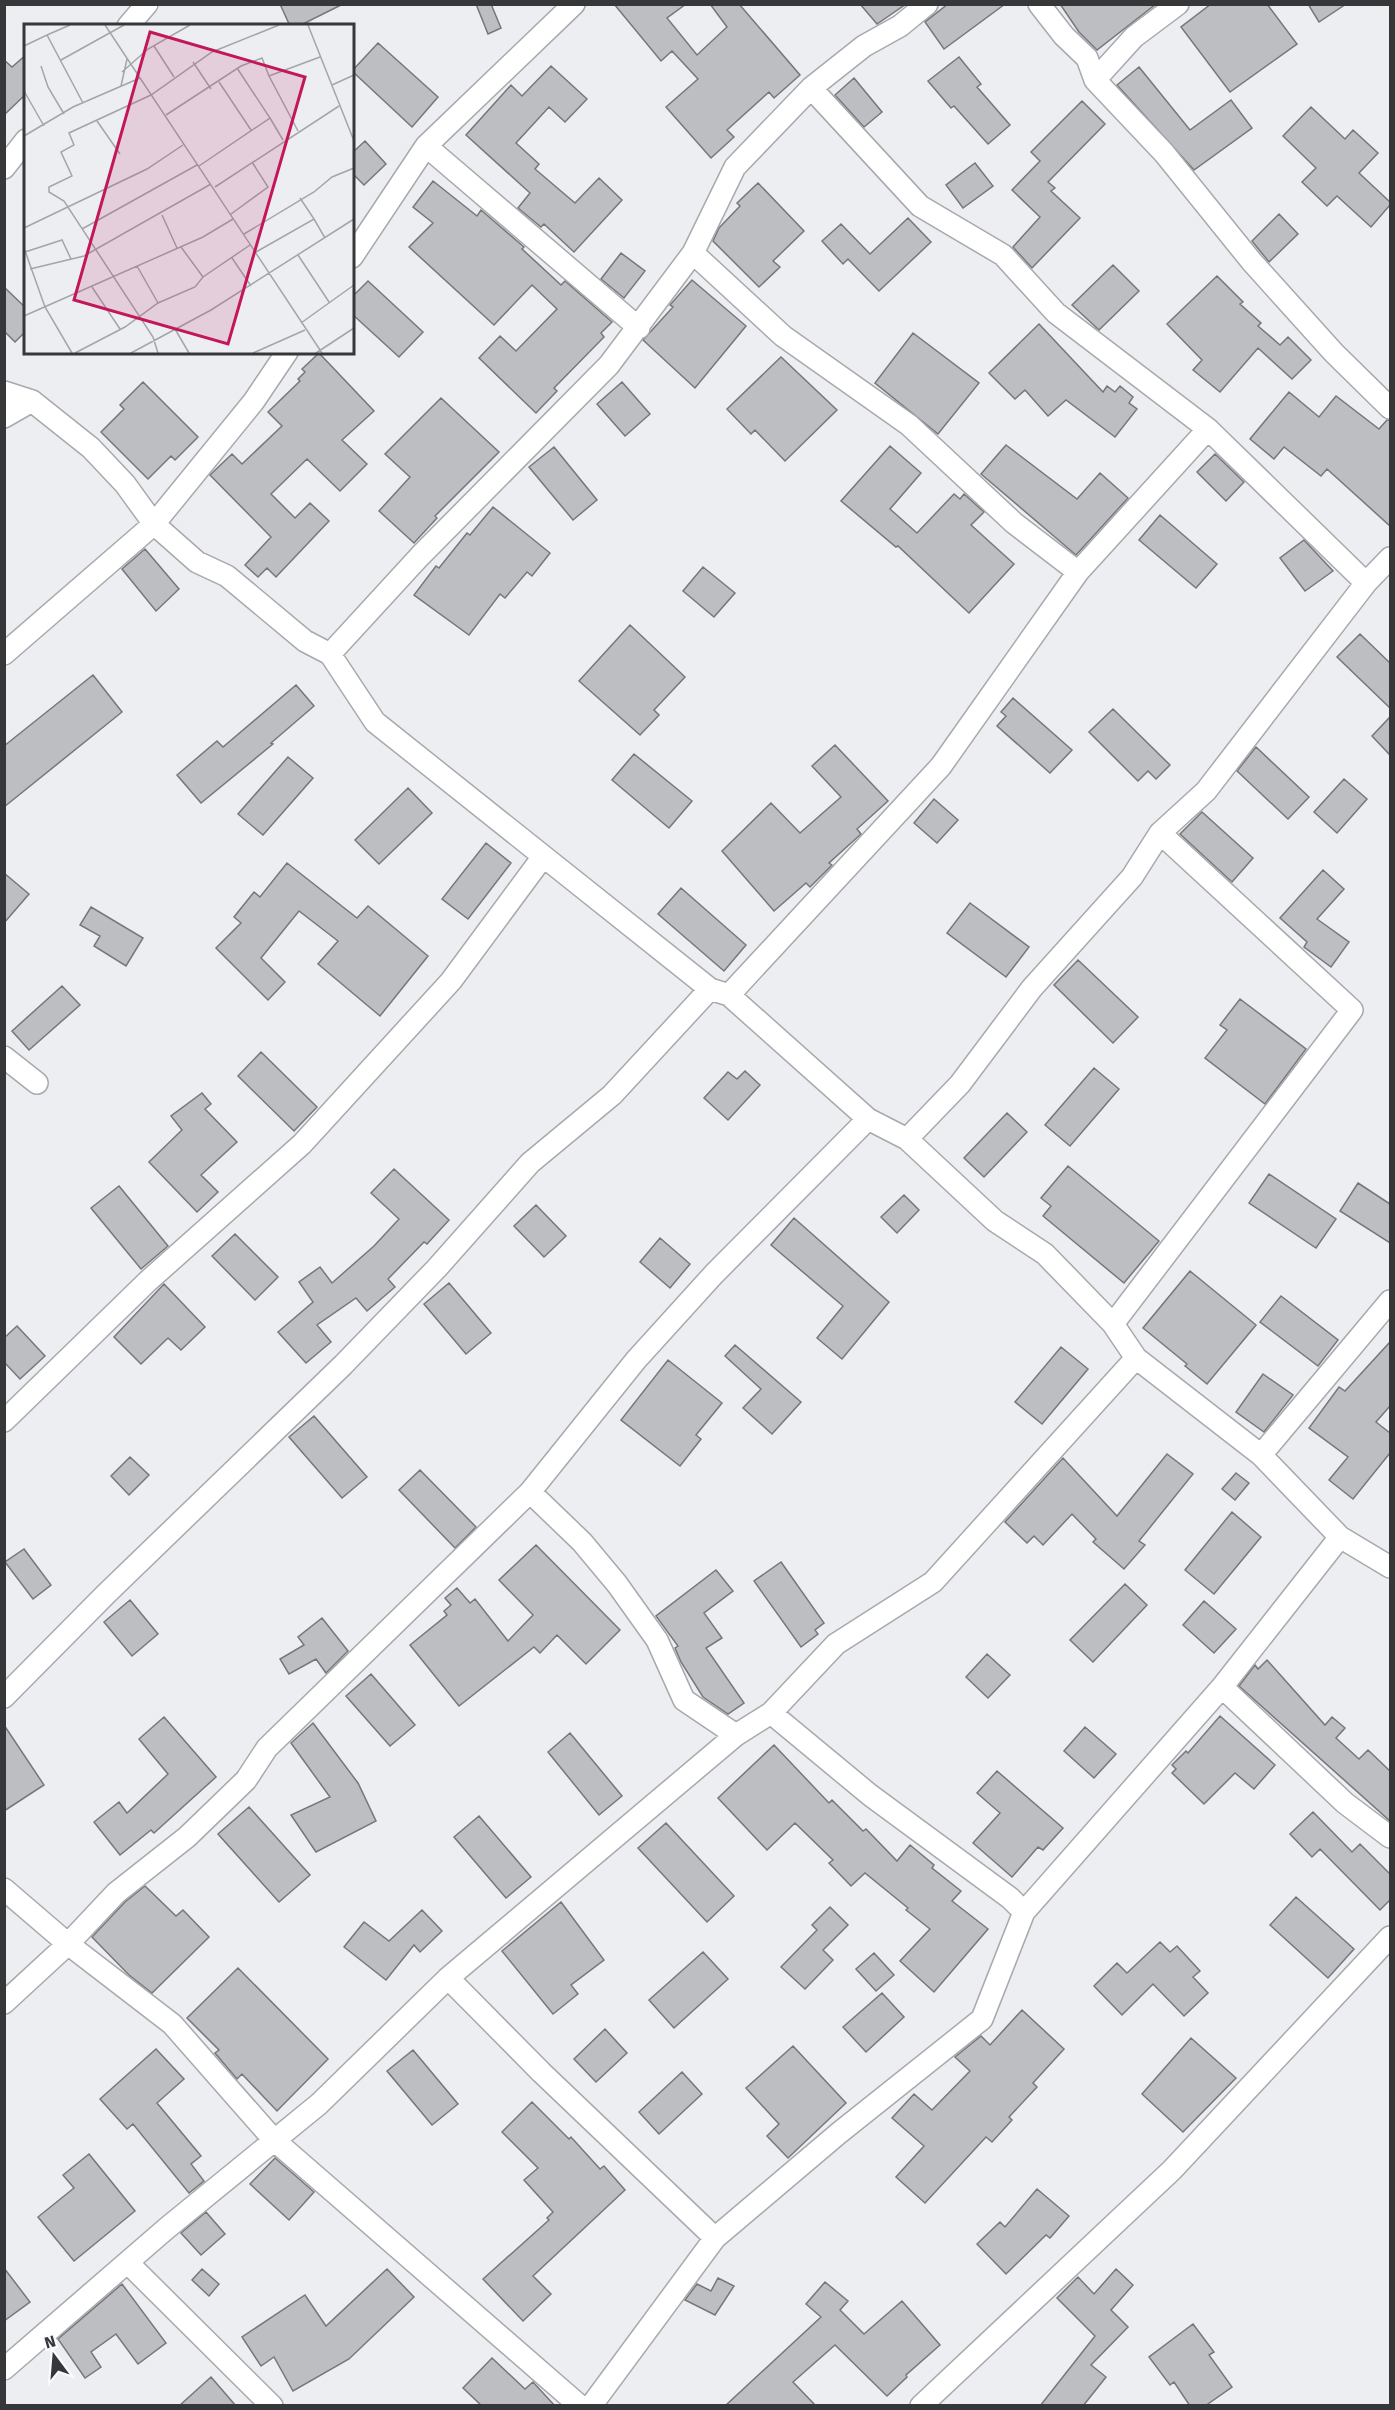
<svg xmlns="http://www.w3.org/2000/svg" width="1395" height="2410" font-family="'Fira Sans',sans-serif">
<rect width="100%" height="100%" fill="#eceef2"/>
<!-- building -->
<path fill="#bcbec2" stroke="#75777b" stroke-width="1.5" d="M280 4H343L299 26H290Z
M476 4H491L501 28 488 34Z
M614 4H686L667 18 697 55 727 27 710 4H739L800 75 774 98 769 92 727 130 734 137 711 158 666 107 698 79 672 51 661 61Z
M860 4H906L877 24Z
M948 4H1005L944 49 925 22Z
M1060 4H1156L1097 50 1079 32Z
M1211 4H1267L1297 44 1230 92 1181 27Z
M1308 4H1346L1319 22Z
M378 43 438 97 412 127 352 71Z
M26 55V94L4 115V60L12 67Z
M959 57 981 84 977 87 1010 125 988 144 954 106 951 108 928 81Z
M551 66 587 99 565 122 549 107 516 143 539 164 535 169 575 203 599 178 622 200 574 252 544 224 541 227 518 208 530 193 466 135 511 85 522 96Z
M1139 67 1190 130 1231 100 1252 128 1194 170 1117 85Z
M854 78 882 112 864 127 835 95Z
M1082 101 1105 124 1048 182 1055 188 1051 191 1080 218 1032 268 1013 247 1040 217 1012 190 1040 161 1031 152Z
M1311 107 1345 139 1353 130 1378 153 1359 173 1390 202V205L1371 227 1337 196 1327 206 1302 182 1316 168 1283 136Z
M365 141 386 164 364 185 352 173V153Z
M975 163 993 186 963 208 946 185Z
M433 181 477 216 481 210 524 247 522 249 561 285 565 281 612 322 601 333 604 337 554 388 557 391 536 413 479 358 500 336 516 351 557 309 532 285 494 325 409 247 433 223 413 207Z
M758 183 804 231 773 261 780 267 759 287 713 241 719 228 740 206 737 203Z
M1279 214 1298 234 1269 262 1252 241Z
M908 218 931 242 879 291 848 259 843 264 822 241 841 224 870 254Z
M621 253 645 271 624 298 601 279Z
M1113 265 1139 291 1099 330 1072 305Z
M1217 276 1243 302 1240 304 1261 323 1258 326 1280 345 1288 337 1311 360 1292 379 1258 348 1220 392 1193 370 1202 360 1167 324Z
M692 280 746 326 695 388 643 340 673 307 670 305Z
M368 281 423 332 399 357 352 314V297Z
M4 287 26 308V331L15 342 4 331Z
M1039 324 1103 392 1107 386 1115 392 1120 386 1133 397 1129 403 1137 409 1115 437 1066 400 1048 416 1025 390 1015 399 989 373Z
M913 333 979 383 938 434 875 383Z
M319 353 374 411 342 440 367 464 340 491 307 459 271 494 295 518 310 503 329 521 276 577 267 568 258 577 245 565 271 537 210 475 232 454 242 464 282 426 268 412 300 381 298 379 305 372 302 369Z
M781 357 837 410 785 461 755 430 751 434 727 409Z
M143 382 198 437 175 460 171 456 148 479 101 432 124 409 120 405Z
M622 382 650 414 625 436 597 404Z
M1289 392 1319 417 1336 396 1379 429 1387 420H1390V526L1327 469 1321 476 1284 447 1274 459 1250 439Z
M441 398 499 452 435 516 437 518 414 543 379 511 410 477 385 454Z
M1006 445 1077 499 1100 473 1128 498 1076 555 981 474Z
M890 446 921 473 890 509 917 533 954 494 960 499 964 494 984 512 971 525 1014 564 969 613 898 546 896 547 841 501Z
M554 447 597 500 573 520 529 467Z
M1215 454 1244 482 1226 501 1197 472Z
M493 507 550 553 532 576 527 572 505 598 500 594 469 635 414 595 436 566 439 568 467 533 470 535Z
M1160 515 1217 564 1196 588 1139 540Z
M1304 540 1333 571 1305 591 1280 558Z
M145 549 179 589 156 611 122 569Z
M703 567 735 593 714 617 683 591Z
M630 625 685 677 654 710 659 715 640 735 579 681Z
M1360 634 1390 663V708L1337 657Z
M93 675 122 712 4 807V746Z
M296 685 314 706 271 743 273 744 201 803 177 775 217 741 223 747Z
M1013 698 1072 750 1050 773 997 726 1006 716 1001 712Z
M1113 709 1170 765 1156 779 1148 771 1138 781 1089 732Z
M1390 717V755L1372 736Z
M835 745 888 801 857 829 861 834 829 863 832 865 810 887 806 883 774 911 722 851 771 803 800 833 841 797 812 766Z
M1256 747 1309 797 1288 819 1237 771Z
M634 754 692 801 669 828 612 780Z
M288 757 313 778 263 835 238 814Z
M1344 779 1367 799 1337 833 1314 812Z
M408 788 432 813 379 864 355 840Z
M934 799 958 820 937 843 914 823Z
M1202 812 1253 858 1232 882 1180 834Z
M486 843 511 863 468 919 442 899Z
M287 863 357 918 368 906 428 956 380 1016 318 964 338 941 299 911 261 958 285 982 268 1000 216 948 241 923 234 917 254 892 260 897Z
M1323 870 1344 889 1317 919 1349 942 1331 967 1304 947 1307 942 1280 918Z
M4 873 29 894 4 923Z
M681 888 746 945 724 971 658 914Z
M970 903 1029 947 1006 977 947 933Z
M91 907 143 938 126 966 94 946 100 936 80 925Z
M1078 960 1138 1017 1113 1043 1054 985Z
M62 986 80 1005 29 1050 12 1031Z
M1240 999 1306 1049 1265 1104 1205 1058 1227 1030 1220 1025Z
M261 1052 317 1107 294 1131 238 1076Z
M1094 1068 1119 1089 1070 1146 1045 1125Z
M745 1071 760 1085 728 1120 704 1098 728 1072 737 1079Z
M202 1093 211 1104 205 1109 237 1142 201 1175 218 1192 197 1212 149 1162 182 1130 171 1116Z
M1007 1113 1027 1132 984 1177 964 1158Z
M1068 1166 1159 1241 1124 1283 1043 1216 1051 1206 1041 1198Z
M394 1169 449 1220 427 1244 424 1242 388 1279 395 1287 367 1311 356 1298 317 1325 331 1342 306 1363 278 1332 313 1302 299 1282 320 1267 332 1283 374 1246 399 1219 371 1193Z
M1269 1174 1336 1219 1316 1248 1249 1203Z
M1358 1183 1390 1204V1243L1340 1211Z
M119 1186 168 1246 141 1269 91 1208Z
M904 1195 919 1210 897 1233 881 1217Z
M536 1205 566 1236 544 1257 514 1226Z
M794 1218 889 1302 842 1359 817 1338 843 1306 771 1245Z
M235 1234 278 1277 255 1300 212 1256Z
M660 1238 690 1264 670 1288 640 1262Z
M1190 1271 1256 1325 1207 1384 1185 1366 1187 1364 1143 1328Z
M449 1283 491 1333 466 1354 424 1304Z
M164 1284 205 1327 181 1350 168 1338 141 1364 114 1337Z
M1281 1296 1338 1340 1318 1366 1260 1322Z
M17 1326 45 1356 20 1379 4 1362V1338Z
M1390 1342V1406L1376 1422 1390 1433V1453L1353 1499 1329 1480 1348 1457 1309 1428 1339 1387 1345 1391Z
M735 1345 801 1402 772 1434 743 1408 761 1389 725 1356Z
M1061 1347 1088 1369 1042 1424 1015 1402Z
M668 1360 722 1403 696 1435 701 1439 680 1466 621 1420Z
M1263 1374 1293 1395 1264 1432 1236 1412Z
M314 1416 367 1477 342 1498 289 1437Z
M1167 1454 1193 1474 1139 1541 1145 1545 1124 1569 1093 1542 1096 1539 1072 1514 1043 1545 1034 1536 1027 1543 1005 1522 1063 1458 1117 1516Z
M130 1457 149 1475 129 1495 111 1476Z
M420 1470 476 1527 455 1548 399 1490Z
M1236 1473 1249 1483 1235 1500 1222 1489Z
M1232 1512 1261 1537 1214 1594 1185 1570Z
M536 1545 620 1630 586 1664 557 1635 540 1653 534 1647 459 1706 410 1645 447 1615 444 1611 451 1605 445 1598 457 1588 470 1603 475 1599 508 1641 533 1615 499 1580Z
M24 1549 51 1585 33 1599 5 1562Z
M781 1562 824 1623 815 1630 818 1634 801 1647 754 1581Z
M716 1570 733 1591 704 1613 722 1638 706 1648 744 1703 728 1714 703 1697 681 1662 675 1648 678 1646 656 1616Z
M1125 1584 1147 1605 1093 1662 1070 1640Z
M130 1600 158 1634 132 1656 104 1622Z
M1204 1601 1236 1629 1214 1653 1183 1625Z
M322 1618 348 1651 326 1673 316 1659 289 1674 280 1659 304 1645 298 1637Z
M987 1654 1010 1675 988 1698 966 1677Z
M1267 1660 1325 1725 1332 1717 1345 1728 1336 1738 1359 1759 1368 1750 1390 1771V1821L1239 1686 1255 1665 1258 1669Z
M371 1674 415 1725 390 1746 346 1696Z
M1220 1716 1275 1765 1254 1789 1235 1773 1204 1804 1172 1773 1176 1769 1172 1765 1186 1751 1188 1753Z
M164 1717 216 1777 154 1833 151 1830 120 1855 94 1822 119 1802 127 1813 168 1774 139 1739Z
M313 1723 358 1783 376 1821 316 1852 291 1815 330 1797 291 1743Z
M4 1725 44 1785 4 1811Z
M1085 1727 1116 1754 1094 1778 1064 1751Z
M570 1733 622 1796 599 1815 548 1752Z
M774 1745 829 1803 832 1800 863 1831 866 1829 897 1861 910 1845 934 1865 932 1868 961 1891 952 1901 988 1929 934 1992 900 1961 930 1929 906 1910 908 1908 865 1873 851 1886 829 1863 833 1860 795 1823 767 1850 718 1798Z
M997 1771 1063 1828 1043 1850 1038 1847 1012 1877 973 1843 1000 1813 977 1793Z
M249 1807 310 1875 279 1902 218 1834Z
M1313 1812 1352 1852 1360 1844 1390 1874V1900L1380 1910 1320 1849 1312 1857 1290 1834Z
M479 1816 531 1877 506 1898 454 1837Z
M666 1823 734 1896 707 1922 638 1848Z
M145 1886 176 1916 183 1910 209 1937 152 1993 129 1975 92 1937 125 1902Z
M1296 1897 1354 1949 1328 1978 1270 1925Z
M561 1902 604 1960 571 1985 578 1994 553 2014 502 1951Z
M830 1907 848 1925 823 1950 833 1960 805 1989 781 1967 817 1930 812 1925Z
M422 1910 442 1931 420 1952 414 1945 386 1980 344 1947 364 1922 389 1941Z
M1160 1942 1170 1952 1177 1946 1200 1971 1193 1977 1208 1993 1184 2016 1153 1984 1122 2015 1094 1986 1117 1963 1127 1973Z
M703 1952 728 1979 674 2028 649 2000Z
M874 1953 894 1975 876 1991 856 1969Z
M238 1968 328 2059 277 2111 242 2074 237 2079 215 2053 219 2050 187 2018Z
M882 1993 904 2017 866 2052 843 2027Z
M1022 2010 1064 2049 1033 2083 1037 2087 1009 2117 1012 2120 992 2142 986 2137 925 2203 896 2177 924 2146 892 2118 914 2094 932 2110 970 2071 955 2057 981 2036 990 2045Z
M605 2029 627 2053 596 2082 574 2059Z
M1191 2038 1236 2078 1183 2132 1142 2094Z
M793 2046 846 2103 788 2158 767 2136 779 2124 746 2088Z
M156 2049 184 2079 157 2103 201 2156 191 2164 204 2181 189 2193 133 2124 127 2129 100 2099Z
M413 2050 458 2104 432 2125 387 2071Z
M682 2072 702 2094 659 2134 639 2112Z
M532 2102 569 2139 571 2137 600 2169 604 2166 625 2190 533 2276 551 2294 523 2321 483 2279 549 2220 547 2218 553 2212 524 2180 538 2168 502 2132Z
M89 2154 135 2211 74 2261 38 2217 74 2188 63 2175Z
M275 2158 314 2192 289 2220 250 2184Z
M1037 2189 1069 2216 1050 2238 1046 2235 1006 2274 977 2244 1000 2222 1005 2227Z
M206 2212 225 2234 201 2255 181 2233Z
M4 2268 30 2302 4 2321Z
M202 2269 219 2284 209 2296 192 2280Z
M387 2269 414 2297 349 2359 293 2391 274 2357 261 2366 242 2337 305 2295 326 2326Z
M1116 2269 1133 2285 1111 2310 1128 2327 1091 2365 1106 2377 1083 2406H1040L1095 2336 1057 2298 1078 2277 1094 2294Z
M718 2278 734 2286 715 2315 685 2300 697 2284 711 2291Z
M825 2282 848 2301 840 2310 864 2334 902 2301 940 2345 906 2375 907 2377 887 2396 835 2345 793 2382 816 2406H725L821 2317 806 2304Z
M122 2284 166 2343 138 2364 116 2334 91 2352 101 2367 85 2378 58 2339Z
M1193 2324 1214 2352 1209 2355 1232 2387 1205 2406H1190L1174 2382 1170 2385 1149 2357Z
M492 2358 525 2389 533 2382 555 2406H482L463 2388Z
M211 2377 236 2406H179Z"/>
<g fill="none" stroke-linecap="round" stroke-linejoin="round">
<defs>
<path id="minor" d="M1039 4 1064 36 1087 58 1095 80 1134 37 1178 4
M128 26 147 4
M1095 80 1164 153 1252 262 1334 353 1390 408
M426 146 639 328
M4 168 26 140
M693 253 783 336 909 425 1014 523 1078 572
M352 257 426 146 574 4
M4 392 32 401 91 448 125 484 154 524 197 562 227 576 305 641 330 654 375 722 710 989 729 995 868 1119 907 1139 995 1221 1045 1254 1113 1324 1136 1358 1261 1455 1340 1537 1390 1567
M4 417 32 401
M1208 429 1366 583
M4 654 154 524 254 401 287 352
M330 654 420 556 609 365 693 253 735 167 811 88 864 46 900 26 927 4
M729 995 941 766 1078 572 1208 429 1056 313 1003 255 920 206 811 88
M4 1057 37 1083
M907 1139 960 1084 1032 988 1132 877 1160 833 1206 791 1366 583 1390 558
M1113 1324 1352 1010 1160 833
M4 1421 148 1281 302 1144 451 981 542 858
M1261 1455 1390 1301
M530 1492 582 1542 617 1584 657 1640 684 1700 736 1735
M1222 1687 1345 1803 1390 1837
M4 1697 106 1594 343 1365 437 1268 530 1163 612 1095 710 989
M771 1713 870 1795 1010 1898 1024 1912
M4 1889 68 1944 172 2024 274 2140 580 2406
M448 1978 541 2072 715 2238
M4 2003 68 1944 116 1893 187 1837 246 1780 267 1748 530 1492 636 1360 714 1274 868 1119
M128 2263 272 2406
M4 2369 167 2228 319 2104 448 1978 736 1735 771 1713 836 1644 933 1582 1136 1358
M591 2406 715 2238 839 2133 982 2019 1024 1912 1222 1687 1340 1537
M921 2406 1172 2170 1390 1937"/>
</defs>
<!-- minor casing -->
<use href="#minor" stroke="#a7a9ad" stroke-width="24"/>
<!-- minor -->
<use href="#minor" stroke="#fff" stroke-width="21"/>
</g>
<!-- overview -->
<g transform="translate(24 24)">
<rect width="330" height="330" fill="#eceef2"/>
<path fill="none" stroke="#a3a5a8" stroke-width="1.5" d="M81 1 298 329M284 1 330 117M23 11 46 1M0 22 23 11 59 79M130 22 150 53M37 36 100 1M169 38 187 65M17 42 24 63 40 90M98 48 124 25 166 1M245 52 274 107M195 58 227 106M308 61 330 51M97 62 103 35M0 67 20 102M142 91 217 42 238 34 245 52 296 33M246 94 259 116M73 97 96 130M0 112 49 83 116 54M175 142 246 94 213 44M191 163 315 82M276 174 290 195M207 190 244 163 228 138M138 191 153 224M0 204 123 145 159 121M58 205 173 141M220 210 290 168 308 153 330 144M157 223 179 253M0 224 21 283 48 329M1 228 38 216 47 235M232 228 290 195 301 214M274 231 305 278M208 234 227 262M113 242 134 279M6 245 60 232 187 160M68 263 96 305M0 292 179 213 209 195M277 299 330 261M151 305 165 329M51 329 101 303 134 279 171 263 179 253 226 221M107 329 187 286 330 195M134 329 129 313 40 177 25 168V163L48 152 37 128 50 121 45 109 127 71 188 28 255 1M229 329 281 306M292 329 330 304"/>
<path fill="#c2185b" fill-opacity="0.15" stroke="#c2185b" stroke-width="3" d="M126 8 281 53 204 320 50 276Z"/>
<rect width="330" height="330" fill="none" stroke="#363738" stroke-width="3"/>
</g>
<!-- border -->
<rect width="1395" height="2410" fill="none" stroke="#363738" stroke-width="12"/>
<!-- north arrow -->
<g transform="translate(54 2356) rotate(344)" stroke="#f9fbfe" stroke-width="4.5" paint-order="stroke">
<path d="M0-4.5L10 22L0 15L-10 22Z" fill="#363738"/>
<text y="-9" font-size="16" font-weight="bold" text-anchor="middle" fill="#363738">N</text>
</g>
</svg>
